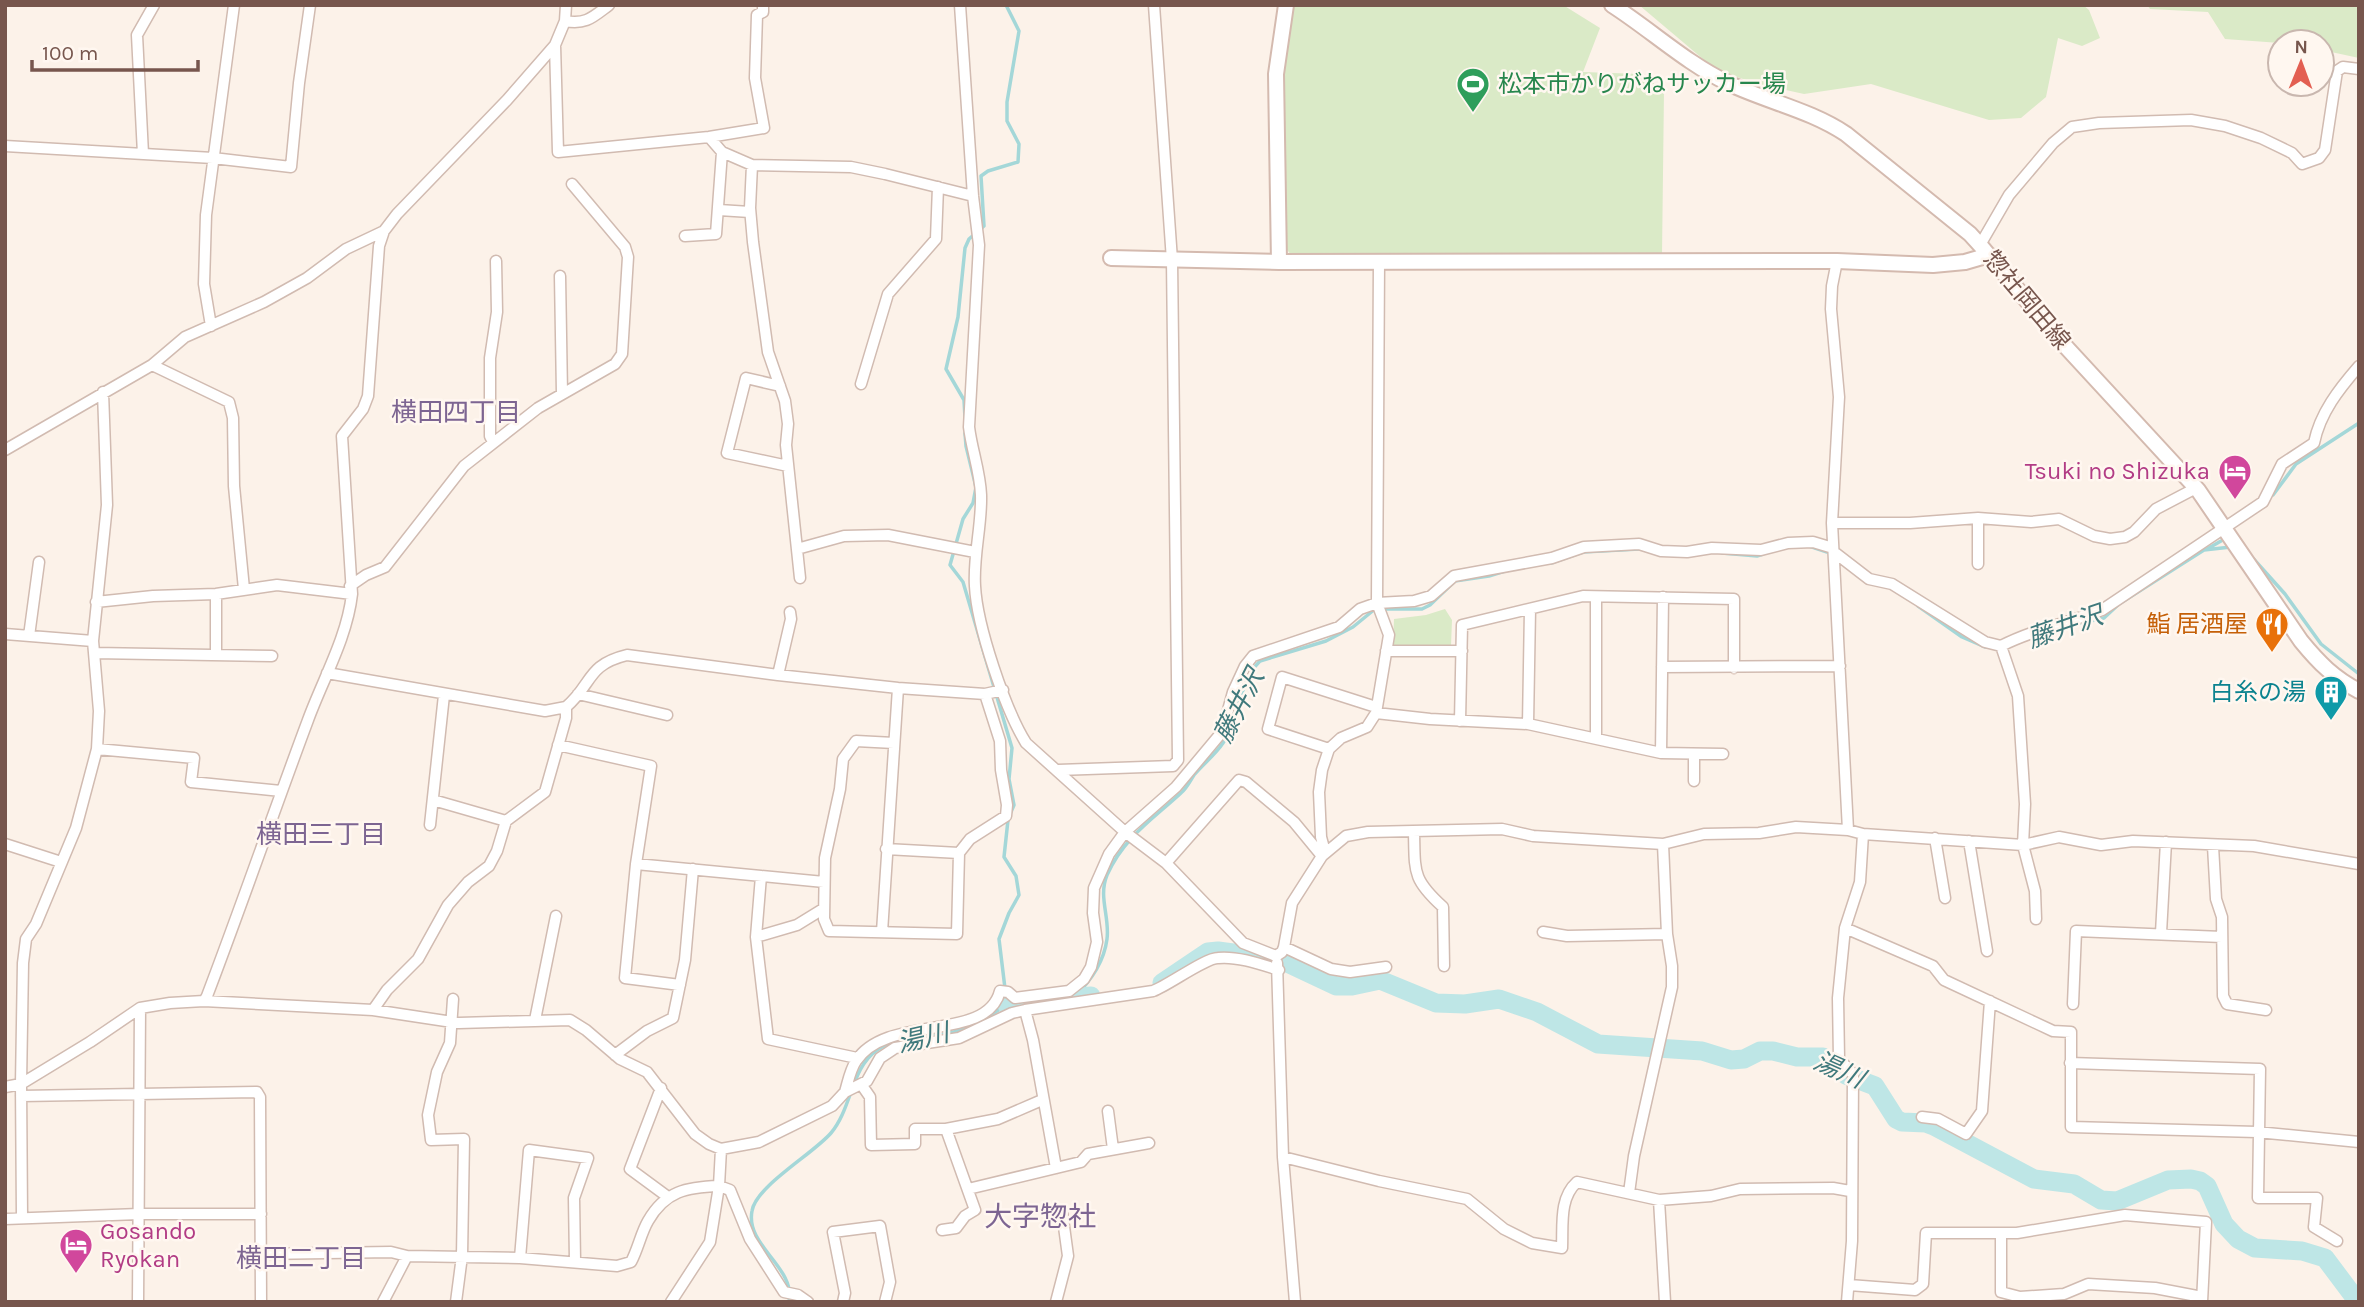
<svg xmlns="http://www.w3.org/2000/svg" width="2364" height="1307" font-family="Karla,'Noto Sans JP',sans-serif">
<rect width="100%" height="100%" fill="#fcf2e9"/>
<!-- green -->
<path fill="#daeac7" d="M1293 5H1563L1600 28 1583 72 1641 74 1664 91 1662 255 1444 253 1291 255 1285 247 1280 77Z
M1639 5H2083L2089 10 2100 38 2082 46 2058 38 2046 97 2021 118 1989 120 1871 84 1804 94 1755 83 1716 70Z
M2147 5H2359V58L2322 50V42L2280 43 2225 39 2208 12 2150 9Z
M1445 609 1452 620 1451 646H1393L1394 619 1426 615Z"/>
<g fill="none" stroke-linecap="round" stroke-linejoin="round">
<!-- stream -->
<path stroke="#a4d7d8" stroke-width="3.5" d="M965 418 964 400 946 369 958 317 965 248 969 239 984 226 981 176 988 171 1018 162 1019 144 1007 121V102L1019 31 1006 5
M965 433 966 446 976 487 973 503 963 519 950 565 963 582 1012 748 1009 779 1014 805 1011 812
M2273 495 2296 464 2359 423
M1809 546 1827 552
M2207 549 2221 541
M1722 553 1757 556 1763 554
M2250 555 2285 594 2321 644 2359 674
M1551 563 1583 552 1639 549
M1918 606 1962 637 1985 647
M2072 625 2104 618 2119 604 2204 550 2231 547
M2003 649 2018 643
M1073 998C1089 983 1104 962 1107 939 1110 917 1098 897 1107 875 1124 837 1153 819 1181 793 1187 788 1190 781 1194 775 1203 764 1215 755 1223 743 1241 718 1237 684 1260 661L1326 641 1353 627 1375 609H1422L1430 605 1455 581 1489 576 1505 571
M789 1302C796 1267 745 1246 752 1211 756 1186 813 1154 831 1133 852 1108 851 1068 877 1050 900 1034 928 1039 954 1032 973 1027 990 1015 1007 1005L999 939 1009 913 1019 895 1016 876 1004 857 1008 820"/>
<!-- river -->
<path stroke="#bee6e6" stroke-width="19" d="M1285 962 1336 986H1352L1380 980 1436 1003 1465 1004 1499 999 1537 1012 1598 1044 1702 1051 1731 1060 1744 1059 1760 1051H1773L1797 1057H1823L1846 1075 1875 1086 1896 1119 1902 1122 1926 1123 1934 1126 2034 1179 2074 1184 2101 1200 2117 1201 2168 1180 2191 1179 2200 1181 2207 1186 2224 1224 2238 1239 2255 1248 2302 1251 2325 1258 2358 1302
M1162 983 1208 952 1218 951 1263 957
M1007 1005 1091 996"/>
<defs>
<path id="street" d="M960 5 973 196 979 245 969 427C972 451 980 471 981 495 982 525 973 556 975 586 977 626 1005 709 1026 743L1125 832 1166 863 1243 943 1276 956
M565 21C586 25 593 17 609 5
M555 45 558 152 709 137 764 128 755 78 757 15 763 12V5
M709 137 722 152 752 165 851 167 885 174 973 196
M5 146 213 158 291 167 299 83 310 5
M143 154 137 35 154 5
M752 165 750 208 753 242 768 352 785 401 788 424 786 445 800 578
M719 210 750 212
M685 236 716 234 722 152
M1980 245 2009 195 2053 143 2072 127 2099 123 2191 120 2225 126 2261 138 2292 153 2302 164 2319 158 2325 150 2337 71 2343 67 2359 69
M1837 261 1832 286 1831 309 1839 397 1832 523 1848 830
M560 276 562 394
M211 326 204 284 206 215 234 5
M152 365 229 402 233 418 234 486 244 589
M861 384 888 294 936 239 938 187
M780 386 746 378 727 453 788 466
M493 442 490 436V358L497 312 496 261
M5 450 152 365 185 337 264 302 307 278 346 249 384 231
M1978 518 2031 522 2059 519 2094 536 2110 539 2125 537 2134 532 2156 509 2196 488
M1832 523H1910L1978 518V564
M797 549 844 536 888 535 975 552
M1834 552 1869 579 1892 584 1985 642 2001 646C2034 629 2068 623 2102 610L2263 502 2282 464 2314 443C2320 413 2339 389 2359 366
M350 586 366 575 385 567 464 466 538 408 615 364 622 354 628 257 625 247 572 184
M216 594V655
M96 602 153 596 216 594 277 585 352 594
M5 634 93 641
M29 636 39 562
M2001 646 2018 696 2025 804 2023 845 2035 891 2036 919
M1386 651H1462
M94 653 272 656
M1662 667 1840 666
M327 673 545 711 566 707C593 684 586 665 627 655L778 675 898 688 985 694 1003 690
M778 675 791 619 790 612
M578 694 667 715
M1376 713 1430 719 1528 724 1661 753 1723 754
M1460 721 1462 625 1583 596 1734 599V668
M1528 724 1530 609
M1596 738V597
M558 745 651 766 636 864 625 978 680 985
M97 749 194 758 191 782 281 791
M1329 749 1268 729 1282 677 1376 707
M1661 753 1663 597
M1694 754V781
M1058 770 1173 766 1178 760 1172 260 1154 5
M433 800 506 821
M430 825 444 695
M1414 832C1415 872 1412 879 1443 907L1444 966
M1935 838 1945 898
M1969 841 1987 951
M5 844 61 862
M2213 846 2216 899 2222 917 2223 996 2227 1004 2266 1010
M886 849 959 853 957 934 829 931 824 919 825 858 840 789 843 759 856 741 894 743
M1325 852 1321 837 1319 792 1322 770 1329 749 1341 738 1367 727 1376 713 1389 635 1377 603 1379 261
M959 853 970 839 1006 816 1007 805 1001 770 1000 741 985 694
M1166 863 1239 780 1246 782 1294 822 1322 856
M636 864 824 882
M761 876 756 937 797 925 823 909
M1845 928 1933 966 1944 980 2053 1031 2071 1032V1127L2257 1132 2359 1142
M882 932 898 688
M1543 932 1567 936 1667 934
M2161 933 2166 842
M756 937 768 1039 857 1058
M1284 947 1331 969 1350 972 1386 967
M1276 956 1282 952 1284 947 1292 903 1322 856 1346 836 1368 832 1502 829 1533 836 1663 844 1704 834 1759 833 1796 827 1848 830 1863 834 2023 845 2059 837 2101 845 2133 841 2254 846 2359 864
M1277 963 1283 1157 1295 1302
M453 999 450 1043 437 1072 428 1115 431 1140 464 1139 462 1256 456 1302
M204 1001 373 1010 459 1023 570 1020 586 1030 620 1059 647 1072 695 1134 709 1144 721 1149 759 1142 832 1106 845 1092 867 1081 880 1058 895 1048 959 1038 1012 1013 1025 1010 1153 991C1169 985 1205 958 1218 958 1237 956 1260 964 1279 970
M2073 1004 2076 931 2222 937
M373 1010 387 990 418 959 448 905 468 882 489 866 497 851 506 821 545 792 566 718V707
M1025 1010 1033 1040 1056 1168
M535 1020 556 916
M615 1055 647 1031 673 1018 685 960 693 869
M2070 1063 2260 1069 2258 1198H2317L2314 1227 2337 1241
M861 1084 870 1097 871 1145 915 1144V1129H946L998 1119 1042 1100
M5 1087 21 1084 90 1042 140 1008 170 1003 204 1001 207 996C242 904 274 811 308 720 323 679 347 638 352 594L342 436 363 409 368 396 379 246 384 231 397 214 507 100 555 45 565 21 566 5
M661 1088 630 1169 668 1197
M845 1092C848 1082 850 1070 856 1061 887 1013 987 1043 1000 991L1008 992 1015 998 1069 991 1084 979 1091 967 1097 942 1093 913 1094 888 1109 854 1125 832 1176 787 1222 732 1233 692 1245 666 1253 656 1339 627 1360 609 1377 603 1414 601 1431 596 1454 576 1552 558 1584 547 1639 544 1661 551 1687 552 1712 548 1761 550 1788 543 1813 542 1833 548
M21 1096 257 1092 260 1097 261 1302
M1108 1111 1113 1149
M1922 1117 1938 1119 1966 1134 1982 1111 1990 1001
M721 1149 719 1186 730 1190 750 1239 784 1292 798 1295 808 1302
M1283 1157 1379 1181 1467 1199 1504 1229 1532 1243 1562 1248C1563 1225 1559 1198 1577 1182L1659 1200 1711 1196 1740 1189 1833 1188 1850 1191
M968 1189 1081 1162 1088 1154 1149 1143
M1629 1193 1634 1156 1672 987V966L1667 934 1663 844
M1659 1200 1665 1302
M22 1217 21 1084 23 963 26 939 36 924 76 828 97 749 99 711 93 641 107 505 103 392
M5 1219 139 1214H261
M942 1230 956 1228 965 1216 975 1210 946 1129
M2001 1233V1292L2020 1297 2064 1294 2088 1284 2155 1288 2202 1297
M262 1254 391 1252 407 1256 520 1258 617 1266 631 1262C638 1249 641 1233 648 1221 665 1191 687 1187 719 1186L710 1242 671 1302
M520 1258 529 1150 588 1158 574 1198 575 1261
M1849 1285 1915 1290 1923 1284 1926 1233H2017L2125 1215 2206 1222 2202 1302
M138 1302 140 1008
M383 1302 407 1256
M843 1302 845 1293 833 1232 880 1226 890 1282 885 1302
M1056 1302 1068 1256 1062 1212
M1847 1302 1852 1241 1853 1074 1839 1059 1838 998 1845 928 1860 882 1863 834"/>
<path id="secondary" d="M1612 5C1651 30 1686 63 1728 83 1768 102 1810 110 1846 134L1970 234 1980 245 2067 348 2198 490 2301 641C2319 663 2334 678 2359 691
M1111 258 1279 262 1837 261 1933 265 1965 262 1989 255
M1279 262 1276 74 1286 5"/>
</defs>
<!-- street casing -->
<use href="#street" stroke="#d1bbb1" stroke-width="13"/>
<!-- secondary casing -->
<use href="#secondary" stroke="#d4baaf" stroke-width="18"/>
<!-- street -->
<use href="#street" stroke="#fff" stroke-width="10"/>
<!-- secondary -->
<use href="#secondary" stroke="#fff" stroke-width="14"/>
</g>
<!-- icons -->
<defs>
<symbol id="stadium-pin" viewBox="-11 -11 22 30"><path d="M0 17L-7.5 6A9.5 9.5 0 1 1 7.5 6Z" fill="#2e9e5b" stroke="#fff7f0"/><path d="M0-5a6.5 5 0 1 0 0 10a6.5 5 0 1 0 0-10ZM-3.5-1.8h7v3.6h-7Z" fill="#fff"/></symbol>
<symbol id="hotel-pin" viewBox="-11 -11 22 30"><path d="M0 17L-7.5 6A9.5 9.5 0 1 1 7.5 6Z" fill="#d1479c" stroke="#fff7f0"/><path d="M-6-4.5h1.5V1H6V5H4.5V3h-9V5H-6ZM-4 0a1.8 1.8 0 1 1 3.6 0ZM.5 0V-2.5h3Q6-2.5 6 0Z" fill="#fff"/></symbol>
<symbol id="restaurant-pin" viewBox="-11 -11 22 30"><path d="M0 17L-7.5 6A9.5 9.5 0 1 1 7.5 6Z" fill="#e8710a" stroke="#fff7f0"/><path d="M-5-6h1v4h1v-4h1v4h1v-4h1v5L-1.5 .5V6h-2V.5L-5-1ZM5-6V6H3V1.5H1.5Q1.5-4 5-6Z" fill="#fff"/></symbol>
<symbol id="building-pin" viewBox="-11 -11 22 30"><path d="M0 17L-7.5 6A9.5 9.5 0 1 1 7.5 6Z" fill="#0f9aa8" stroke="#fff7f0"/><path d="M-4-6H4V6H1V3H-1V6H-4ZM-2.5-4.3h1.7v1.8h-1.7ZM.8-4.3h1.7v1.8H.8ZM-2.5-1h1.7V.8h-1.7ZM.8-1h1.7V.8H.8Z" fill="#fff"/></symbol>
</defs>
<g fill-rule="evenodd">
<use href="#stadium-pin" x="1454" y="65" width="38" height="52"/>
<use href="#hotel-pin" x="2216" y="452" width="38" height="52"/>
<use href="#restaurant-pin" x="2253" y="605" width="38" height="52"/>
<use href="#building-pin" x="2312" y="673" width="38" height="52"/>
<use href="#hotel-pin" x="57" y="1226" width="38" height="52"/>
</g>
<g text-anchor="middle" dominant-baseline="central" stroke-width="5" stroke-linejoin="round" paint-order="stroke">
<!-- leisure labels -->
<g font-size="24" fill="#27864d" stroke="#fff7f0" text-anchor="start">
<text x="1498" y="84">松本市かりがねサッカー場</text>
</g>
<!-- street labels -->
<g font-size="24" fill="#77564d" stroke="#fff7f0">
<text transform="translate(2027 300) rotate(50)">惣社岡田線</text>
</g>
<!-- hotel labels -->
<g font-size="24" fill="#b23c85" stroke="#fff7f0" text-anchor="end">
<text x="2210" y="471">Tsuki no Shizuka</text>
<text x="100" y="1231" text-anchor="start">Gosando<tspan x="100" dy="28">Ryokan</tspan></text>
</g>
<!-- food labels -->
<g font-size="24" fill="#c56008" stroke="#fff7f0" text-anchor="end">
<text x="2248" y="624">鮨 居酒屋</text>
</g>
<!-- culture labels -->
<g font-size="24" fill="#0d838f" stroke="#fff7f0" text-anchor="end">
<text x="2306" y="692">白糸の湯</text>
</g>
<!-- neighbourhood labels -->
<g font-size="26" fill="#7d6592" stroke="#fff7f0">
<text x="456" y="412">横田四丁目</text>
<text x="321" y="834">横田三丁目</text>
<text x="301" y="1258">横田二丁目</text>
</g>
<!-- water labels -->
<g font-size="26" font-style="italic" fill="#40797c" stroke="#fff7f0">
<text transform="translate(2065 627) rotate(-19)">藤井沢</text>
<text transform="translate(1239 706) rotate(-63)">藤井沢</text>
<text transform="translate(923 1038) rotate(-13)">湯川</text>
<text transform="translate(1839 1070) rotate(24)">湯川</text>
</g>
<!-- quarter labels -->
<g font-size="28" fill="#7d6592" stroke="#fff7f0">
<text x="1040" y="1216">大字惣社</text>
</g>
</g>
<!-- border -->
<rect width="2364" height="1307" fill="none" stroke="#77564d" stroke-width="14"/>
<!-- north arrow -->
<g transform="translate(2301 63) rotate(1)"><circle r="33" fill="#fff7f0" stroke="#c9b7af" stroke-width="2"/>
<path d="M0-5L12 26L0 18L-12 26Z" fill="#e35f52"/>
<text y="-10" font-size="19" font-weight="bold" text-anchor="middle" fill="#77564d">N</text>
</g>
<!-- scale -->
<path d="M32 60v10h166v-10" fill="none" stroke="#77564d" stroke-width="3.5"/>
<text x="42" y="60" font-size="21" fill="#77564d" stroke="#fff7f0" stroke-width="5" paint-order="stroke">100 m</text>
</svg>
